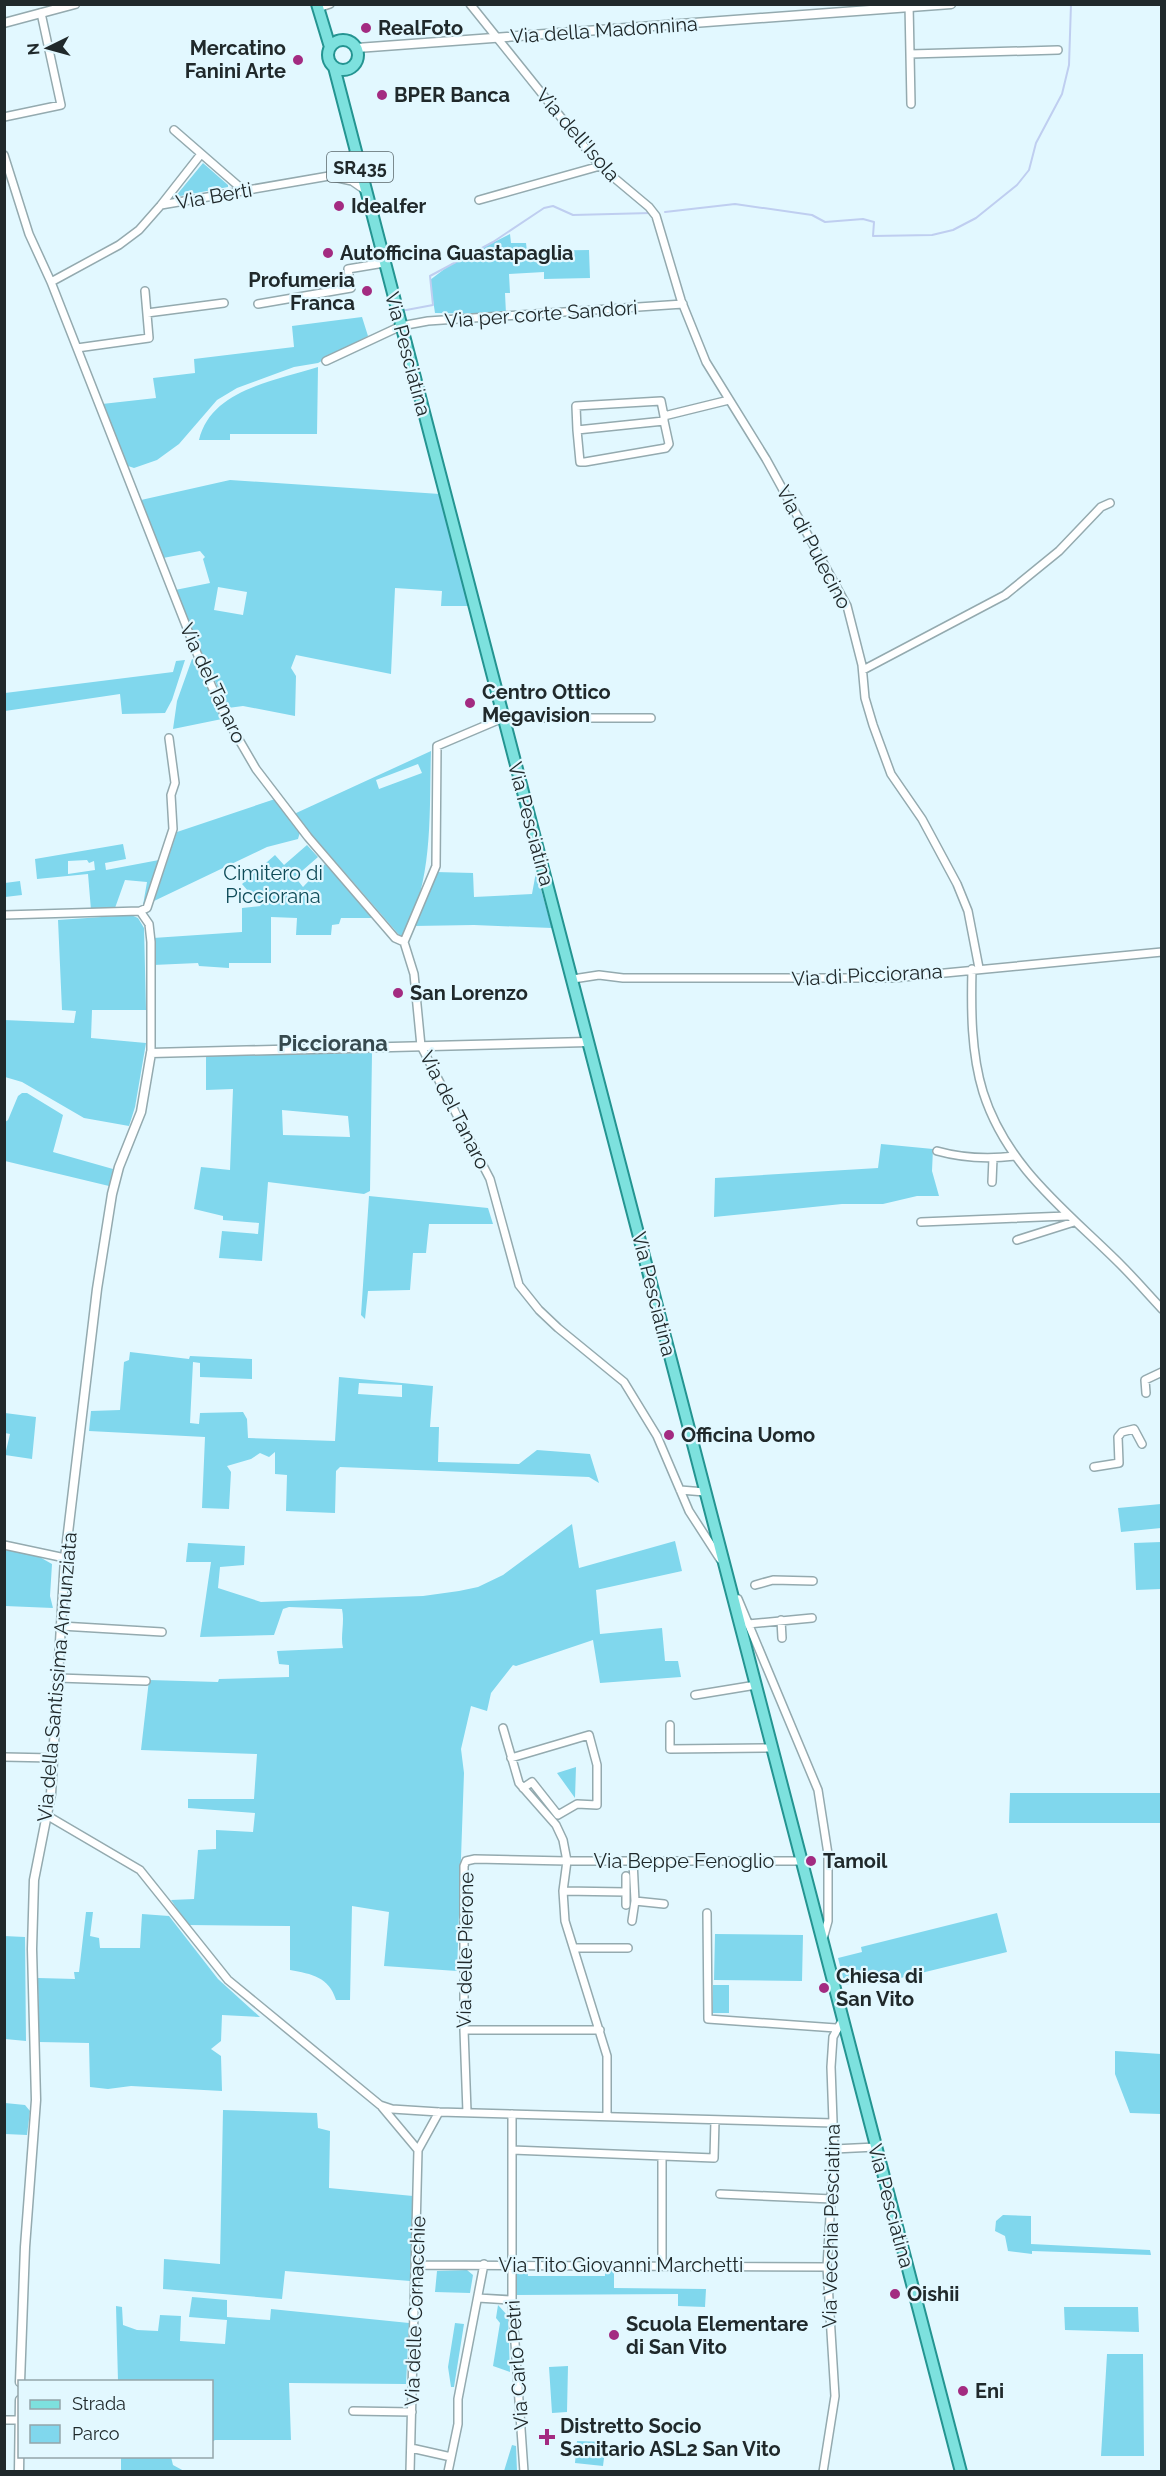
<svg xmlns="http://www.w3.org/2000/svg" width="1166" height="2476" font-family="Raleway,sans-serif">
<rect width="100%" height="100%" fill="#e2f8ff"/>
<!-- green -->
<path fill="#80d7ed" fill-rule="evenodd" d="M203 163 228 185V187L175 197Z
M510 234 511 243H526L527 251 589 250 590 278 544 279V272L509 274 510 293H505L506 314 435 313 430 280 451 264Z
M362 317 368 336 318 363 294 367 237 388 217 400 179 444 157 460 134 468 125 465 102 404 156 398 153 378 195 373 194 359 294 347 292 326Z
M318 367 317 434H230V440H199C211 389 275 381 318 367Z
M230 480 440 494 469 606H441L442 591 395 588 391 674 296 655 291 668 296 676 295 716 243 706 228 708 193 636 175 590 210 583 203 559 205 557 200 551 163 558 141 500ZM218 587 247 592 243 615 214 610Z
M192 659 196 661 222 719 173 729 177 701Z
M185 660 172 700 165 713 122 714 120 694 5 711V693L173 672 176 661Z
M431 751C429 813 434 879 404 935L400 936 294 814ZM418 764 422 773 379 789 376 780Z
M275 799 300 832 298 839 267 847 154 901 177 832Z
M123 844 126 859 105 863 106 870 159 860 148 902 143 905 147 882 125 880 115 908 91 910 88 874 37 879 35 859ZM87 860 89 863 94 861 95 870 68 874V861Z
M307 845 318 857 295 877 303 887 325 864 374 918H341L339 924 332 925 331 935H296L297 918 271 917V963H229V968L199 966 198 963 153 965V938L242 932V908L261 906 242 884 275 855 284 865Z
M436 872 473 873 474 897 532 894 536 872 552 928 474 925 413 926Z
M20 881 22 895 5 897V883Z
M131 915 138 918 144 928 146 1010H92L91 1038 146 1043 135 1107 129 1126 84 1118 22 1082 5 1077 4 1020 74 1023 76 1011 62 1010 58 920Z
M372 1053 370 1191 364 1194 268 1182 262 1261 219 1258 222 1231 258 1234 259 1223 223 1220V1216L194 1209 201 1167 230 1170 233 1089 206 1090V1056ZM282 1110 348 1116 350 1137 283 1135Z
M22 1093H27L63 1115 53 1152 113 1169 109 1186 5 1161V1122L8 1120 18 1096Z
M881 1144 933 1149 932 1171 939 1196H917L883 1204H842L714 1217 715 1178 878 1168Z
M369 1196 488 1208 493 1224H429L426 1253H413L410 1290 368 1291 365 1319 361 1315Z
M130 1352 189 1359 190 1356 252 1359V1379L200 1377V1363L193 1362 190 1423 199 1424 200 1413 243 1412 247 1419 248 1438 335 1441 339 1377 433 1386 430 1427H439L438 1462 519 1464 537 1450 590 1454 599 1483 589 1477 340 1467 336 1471 335 1513 286 1511 287 1475 275 1474V1452L269 1457 260 1453 251 1459 227 1466 231 1472 229 1509 202 1508 205 1437 89 1431 91 1411 120 1410 124 1362 129 1360ZM359 1383 402 1385V1397L358 1394Z
M5 1413 36 1417 32 1459 5 1455 10 1434 5 1433Z
M1161 1504V1528L1121 1532 1118 1508Z
M572 1524 579 1568 675 1541 682 1571 596 1590 600 1634 662 1628 665 1661H678L681 1677 600 1683 593 1640 516 1666 513 1665 491 1693 487 1711 471 1706 461 1749 464 1773 457 1971 384 1966 389 1912 352 1906 350 2000H336C329 1977 312 1974 290 1970V1926L188 1925 171 1900 194 1899 198 1850 216 1849V1830L253 1832 255 1813 188 1808V1799H254L257 1754 141 1750 149 1680 218 1682 219 1679 289 1677V1665L279 1664 277 1651 343 1648C340 1636 345 1622 342 1609L289 1607 283 1609 274 1635 200 1637 211 1562H186L188 1543 245 1546 244 1565 220 1567 218 1588 261 1602 423 1596 459 1591 478 1587 503 1575Z
M1161 1542V1589L1136 1590 1134 1543Z
M5 1550 36 1555 52 1564 50 1596 53 1608 5 1606Z
M576 1767 575 1798 557 1773Z
M1010 1793H1160V1823H1009Z
M86 1912H93L90 1936 99 1938 100 1948H140L142 1914 169 1916 218 1979 260 2017 222 2015 221 2041 211 2049 221 2056 222 2091 131 2086 108 2089 90 2087 89 2043 39 2042 38 1978 75 1979 74 1972H79Z
M997 1913 1007 1952 872 1985 870 1979 845 1985 838 1958 862 1952 861 1947Z
M715 1934 803 1935 802 1981 714 1980Z
M4 1936 25 1937 26 2041 5 2039Z
M713 1985H729V2013H713Z
M1115 2051 1161 2054V2114L1130 2113 1115 2074Z
M5 2103 25 2105 30 2111 27 2135 5 2134Z
M223 2110 317 2113 318 2128 330 2131 329 2188 413 2196 410 2281 285 2271 282 2299 163 2289 164 2259 220 2264Z
M1003 2215 1031 2216V2244L1150 2250 1151 2255 1032 2251V2254L1008 2251 1005 2236 995 2231 996 2221Z
M527 2269 528 2276H605V2271H614V2288L706 2289 705 2307 678 2306V2294L516 2295 517 2274Z
M467 2270 473 2275 470 2293 435 2292 437 2271Z
M192 2297 227 2300V2317L270 2320 271 2309 409 2323 406 2384 289 2383 291 2440H215L212 2442V2382L118 2381 116 2306 122 2307 123 2325 137 2330 158 2331 160 2315 181 2316 180 2341 225 2344 227 2320 189 2317Z
M498 2305 508 2316 510 2372 493 2366 500 2323 496 2318Z
M1064 2307H1138L1139 2332 1065 2330Z
M455 2323 464 2324 454 2387H451L448 2367Z
M1107 2354H1143L1144 2456H1101Z
M568 2366 567 2412 552 2413 549 2367Z
M577 2441 606 2442 603 2466 575 2463Z
M512 2445 516 2446 517 2471H504Z
M121 2457H171L173 2465 184 2471H121Z"/>
<g fill="none" stroke-linecap="round" stroke-linejoin="round">
<!-- stream -->
<path stroke="#bfcef0" stroke-width="2" d="M665 212 735 204 812 215 825 222 863 219 874 222 873 236 932 235 953 230 976 218 1017 185 1029 170 1036 143 1062 94 1069 65 1071 4
M401 311 433 305 430 276 493 242 544 208 553 206 573 215 651 213"/>
<defs>
<path id="minor" d="M470 4 600 166 649 207 656 216 681 300 706 362 766 459 847 606 862 665 865 698 873 725 891 774 922 819 957 884 968 911 979 968
M909 4 911 104
M318 8 330 4
M910 54 1058 50
M4 117 61 105 41 13
M174 130 243 190
M4 155 29 234 51 282 196 651 224 714 256 769 308 837 395 938 404 942 414 974 421 1046 490 1179 519 1285 539 1310 558 1328 624 1382 657 1436 689 1511 720 1559
M344 168 362 171 352 181
M329 176 352 181 365 190
M479 200 600 166
M161 205 201 154
M51 282 119 245 139 230 161 205 329 176 344 168 356 149
M258 304 351 288 348 269 384 263
M147 313 224 303
M77 348 149 338 145 291
M326 361 401 326 428 321 683 304
M664 416V421L577 430 576 406 661 401 664 416 729 400
M577 430 580 462H585L666 448 669 444 664 421
M863 670 1005 595 1059 551 1101 507 1110 503
M140 911 147 908 173 829 171 795 175 783 169 738
M4 915 140 911 149 924 151 942V1053
M404 942 436 866 437 746 503 718H651
M972 969C971 1009 971 1053 983 1092 1007 1168 1067 1211 1121 1265 1135 1279 1148 1294 1162 1309
M573 979 599 975 623 978H893L1162 952
M937 1151C962 1158 990 1159 1015 1156
M992 1182 993 1158
M921 1222 1067 1216
M1017 1240 1074 1222
M1146 1393 1145 1380 1162 1372
M1094 1467 1119 1463 1118 1437 1122 1432 1134 1429 1142 1444
M680 1490 705 1492
M4 1545 65 1558
M755 1585 773 1580 813 1581
M738 1599 818 1790 828 1854V1921L823 1939
M781 1620 782 1638
M748 1624 812 1618
M61 1626 162 1632
M58 1678 146 1681
M695 1695 756 1685
M670 1725V1749L772 1748
M503 1728 519 1783 556 1825 563 1840 567 1861H802
M4 1757 53 1758
M511 1758 589 1735 597 1765V1805L577 1804 558 1815 532 1782 523 1788
M48 1816 140 1870 228 1980 380 2105 392 2109 439 2112 833 2123
M563 1891 626 1892
M635 1901 664 1904
M626 1905V1876
M707 1913 708 2019 836 2028
M632 1921 635 1901 633 1861
M574 1948H628
M464 2030H600
M382 2107 418 2150 439 2112
M467 2112 464 2030V1866L466 1861 475 1859 567 1861 563 1891 565 1921 607 2056V2115
M512 2114V2300L524 2472
M834 2149 876 2147
M512 2150 714 2158 715 2120
M662 2156V2265
M720 2194 832 2199
M416 2265 827 2267
M478 2298 512 2300
M353 2411 412 2412
M4 2420H19
M411 2448 451 2457
M410 2472 418 2150
M448 2472 458 2424V2399L484 2264
M823 2472 835 2396 827 2267 834 2149 831 2067 833 2037 843 2019"/>
<path id="tertiary" d="M4 23 75 4
M357 48 951 4
M20 2382 25 2247 36 2100 32 1949 34 1880 51 1794 65 1558 97 1289 112 1194 119 1167 141 1112 151 1053 588 1042
M19 2472 20 2400"/>
<path id="primary" d="M317 4 330 47
M328 55a15 15 0 1 1 30 0a15 15 0 1 1-30 0Z
M334 67 961 2472"/>
</defs>
<!-- minor casing -->
<use href="#minor" stroke="#94aaaf" stroke-width="10"/>
<!-- tertiary casing -->
<use href="#tertiary" stroke="#94aaaf" stroke-width="11"/>
<!-- primary casing -->
<use href="#primary" stroke="#249491" stroke-width="14"/>
<!-- minor -->
<use href="#minor" stroke="#fff" stroke-width="7"/>
<!-- tertiary -->
<use href="#tertiary" stroke="#fff" stroke-width="8"/>
<!-- primary -->
<use href="#primary" stroke="#7de1de" stroke-width="10"/>
</g>
<!-- markers -->
<g fill="#a32b81" stroke="#e2f8ff" stroke-width="2">
<circle cx="366" cy="28" r="6"/>
<circle cx="298" cy="60" r="6"/>
<circle cx="382" cy="95" r="6"/>
<circle cx="339" cy="206" r="6"/>
<circle cx="328" cy="253" r="6"/>
<circle cx="367" cy="291" r="6"/>
<circle cx="470" cy="703" r="6"/>
<circle cx="398" cy="993" r="6"/>
<circle cx="669" cy="1435" r="6"/>
<circle cx="811" cy="1861" r="6"/>
<circle cx="824" cy="1988" r="6"/>
<circle cx="895" cy="2294" r="6"/>
<circle cx="614" cy="2335" r="6"/>
<circle cx="963" cy="2391" r="6"/>
<path d="M544 2428h6v6h6v6h-6v6h-6v-6h-6v-6h6z"/>
</g>
<g text-anchor="middle" dominant-baseline="central" stroke-width="4.5" stroke-linejoin="round" paint-order="stroke">
<!-- shield labels -->
<rect fill="#e2f8ff" stroke="#5a676b" stroke-width="1.5" x="327" y="152" width="66" height="30" rx="4.5"/>
<g font-size="18" font-weight="bold" fill="#20292b">
<text x="360" y="167">SR435</text>
</g>
<!-- poi labels -->
<g font-size="20" font-weight="bold" fill="#20292b" stroke="#e2f8ff" text-anchor="start">
<text x="378" y="28">RealFoto</text>
<text x="286" y="48" text-anchor="end">Mercatino<tspan x="286" dy="23">Fanini Arte</tspan></text>
<text x="394" y="95">BPER Banca</text>
<text x="351" y="206">Idealfer</text>
<text x="340" y="253">Autofficina Guastapaglia</text>
<text x="355" y="280" text-anchor="end">Profumeria<tspan x="355" dy="23">Franca</tspan></text>
<text x="482" y="692">Centro Ottico<tspan x="482" dy="23">Megavision</tspan></text>
<text x="410" y="993">San Lorenzo</text>
<text x="681" y="1435">Officina Uomo</text>
<text x="823" y="1861">Tamoil</text>
<text x="836" y="1976">Chiesa di<tspan x="836" dy="23">San Vito</tspan></text>
<text x="907" y="2294">Oishii</text>
<text x="626" y="2324">Scuola Elementare<tspan x="626" dy="23">di San Vito</tspan></text>
<text x="975" y="2391">Eni</text>
<text x="560" y="2426">Distretto Socio<tspan x="560" dy="23">Sanitario ASL2 San Vito</tspan></text>
</g>
<!-- street labels -->
<g font-size="20" fill="#20292b" stroke="#e2f8ff">
<text transform="translate(604 30) rotate(-4)">Via della Madonnina</text>
<text transform="translate(578 135) rotate(49)">Via dell'Isola</text>
<text transform="translate(214 196) rotate(-10)">Via Berti</text>
<text transform="translate(541 314) rotate(-4)">Via per corte Sandori</text>
<text transform="translate(408 354) rotate(75)">Via Pesciatina</text>
<text transform="translate(814 547) rotate(62)">Via di Pulecino</text>
<text transform="translate(213 683) rotate(65)">Via del Tanaro</text>
<text transform="translate(531 824) rotate(75)">Via Pesciatina</text>
<text transform="translate(867 975) rotate(-3)">Via di Picciorana</text>
<text transform="translate(455 1110) rotate(63)">Via del Tanaro</text>
<text transform="translate(654 1294) rotate(76)">Via Pesciatina</text>
<text transform="translate(57 1677) rotate(-85)">Via della Santissima Annunziata</text>
<text x="684" y="1861">Via Beppe Fenoglio</text>
<text transform="translate(465 1950) rotate(-89)">Via delle Pierone</text>
<text transform="translate(891 2206) rotate(75)">Via Pesciatina</text>
<text transform="translate(831 2226) rotate(-89)">Via Vecchia Pesciatina</text>
<text x="621" y="2265">Via Tito Giovanni Marchetti</text>
<text transform="translate(415 2311) rotate(-88)">Via delle Cornacchie</text>
<text transform="translate(517 2365) rotate(-94)">Via Carlo Petri</text>
</g>
<!-- park labels -->
<g font-size="20" fill="#0e4b58" stroke="#e2f8ff">
<text x="273" y="873">Cimitero di<tspan x="273" dy="23">Picciorana</tspan></text>
</g>
<!-- quarter labels -->
<g font-size="22" font-weight="bold" fill="#36494e" stroke="#e2f8ff">
<text x="333" y="1043">Picciorana</text>
</g>
</g>
<!-- border -->
<rect width="1166" height="2476" fill="none" stroke="#20292b" stroke-width="12"/>
<!-- legend -->
<rect x="18" y="2380" width="195" height="78" fill="#e2f8ff" stroke="#94a5aa" stroke-width="1.5"/>
<rect x="30" y="2400" width="30" height="9" fill="#7de1de" stroke="#94a5aa" stroke-width="1.5"/>
<text x="72" y="2410" font-size="18" fill="#20292b">Strada</text>
<rect x="30" y="2425" width="30" height="18" fill="#80d7ed" stroke="#94a5aa" stroke-width="1.5"/>
<text x="72" y="2440" font-size="18" fill="#20292b">Parco</text>
<!-- north arrow -->
<g transform="translate(48 48) rotate(265)" stroke="#e2f8ff" stroke-width="4.5" paint-order="stroke">
<path d="M0-4.5L10 22L0 15L-10 22Z" fill="#20292b"/>
<text y="-9" font-size="16" font-weight="bold" text-anchor="middle" fill="#20292b">N</text>
</g>
</svg>
